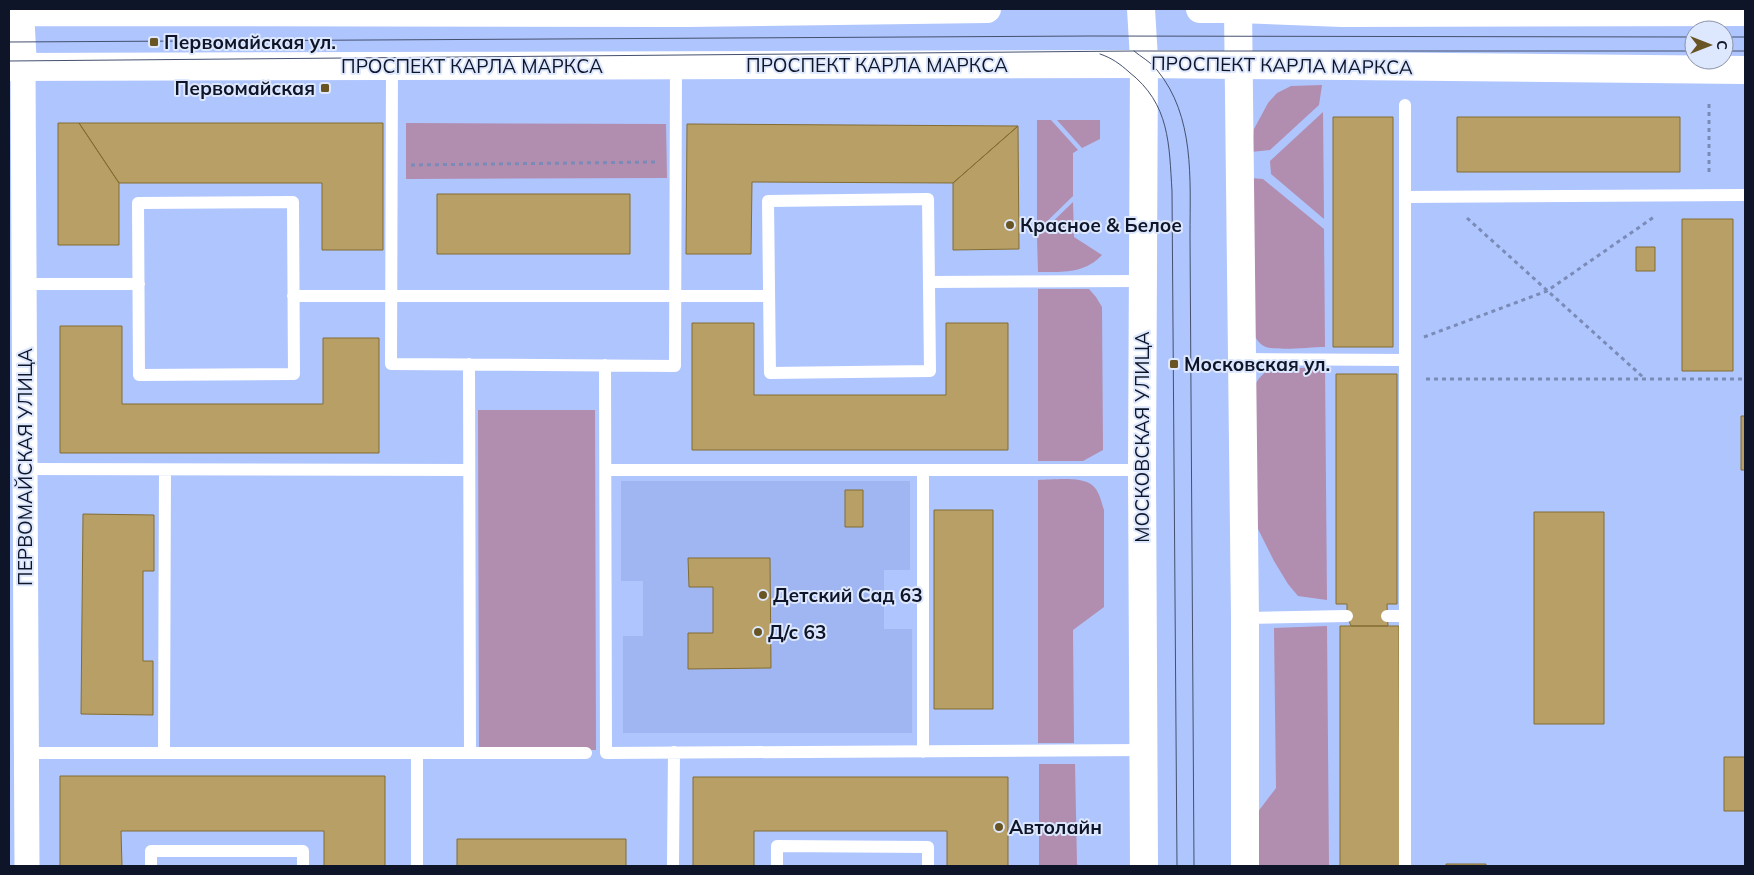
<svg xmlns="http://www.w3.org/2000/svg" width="1754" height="875" font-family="Mulish,sans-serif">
<rect width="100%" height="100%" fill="#afc5fd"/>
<!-- built -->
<path fill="#9fb6f3" d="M621 481H910V570H884V629H912V733H623V636H643V581H621Z"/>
<!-- green -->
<path fill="#b18daf" d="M1322 85 1319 105 1270 150 1251 152 1254 129 1268 103 1277 93 1291 86Z
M1323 112 1324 219 1271 174 1270 161Z
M1037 120H1051L1078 150 1073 153V196L1037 231Z
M1100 120V139L1082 148 1057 120Z
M406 123 666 124 667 178 406 179Z
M1251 178 1263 179 1324 229 1325 347C1310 347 1280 351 1266 347 1260 345 1256 339 1253 333Z
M1073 202 1074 237 1102 255C1084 274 1062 272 1038 272L1037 237Z
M1038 289H1089L1096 297 1102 307 1103 450 1083 461H1038Z
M1325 367 1327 600 1298 596 1288 584 1274 561 1254 521 1253 389C1258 379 1261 374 1271 369Z
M478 410H595L596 750H479Z
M1038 480C1052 480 1081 476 1092 485 1099 490 1101 501 1104 510V607L1073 630 1074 743H1038Z
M1327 626 1329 866H1257V813L1276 788 1274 628Z
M1039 764H1075L1077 864 1079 866H1039Z"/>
<!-- building -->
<path fill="#b89f65" stroke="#836d32" d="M1333 117H1393V347H1333Z
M1457 117H1680V172H1457Z
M58 123H79L119 183V245H58Z
M79 123H383V250H322V183H119Z
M687 124 1018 126 953 183 752 182 751 254H686Z
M1018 126 1019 249 953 250V183Z
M437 194H630V254H437Z
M1682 219H1733V371H1682Z
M1636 247H1655V271H1636Z
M692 323H754V395H946V323H1008V450H692Z
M60 326H122V404H323V338H379V453H60Z
M1336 374H1397V604H1387L1388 626H1351L1347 616V604H1336Z
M1741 416H1745V470H1741Z
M845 490H863V527H845Z
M934 510H993V709H934Z
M1534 512H1604V724H1534Z
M83 514 154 515V571H143V661H153V715L81 714Z
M688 558H770L771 668 688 669V633H713V587H689Z
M1340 626H1399L1400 866H1340Z
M1724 757H1745V811H1724Z
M60 776H385V866H324V831H121L122 866H60Z
M693 777H1008V866H947V831H754V866H693Z
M457 839H626V866H457Z
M1446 864H1486V866H1446Z"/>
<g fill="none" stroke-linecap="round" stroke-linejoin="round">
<!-- path -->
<path stroke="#7a8bb7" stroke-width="3" stroke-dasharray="4 4" stroke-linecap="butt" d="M1709 104V175
M411 165 655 162
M1467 218 1644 378
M1424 337 1547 291 1654 217
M1426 379H1745"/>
<!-- lane -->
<path stroke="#fff" stroke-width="12" d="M392 66 391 364 675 366 676 65
M1405 105V866
M1405 197 1745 195
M928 199 930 371 770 373 768 201Z
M293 202 294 374 139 375 138 203Z
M929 282 1143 281
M24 284H139
M293 296H769
M1242 359 1405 360
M469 364 470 753
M605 365 606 753 1144 750
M25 469 469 470
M606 470H1142
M923 470V752
M1387 616H1405
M1245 618 1347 616
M26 753H586
M164 753 165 470
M417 753V866
M151 866V851H303V866
M673 866 674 752
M777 866V846L928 847V866"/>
<!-- street -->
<path stroke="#fff" stroke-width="25" d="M23 67 27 866"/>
<!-- secondary -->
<path stroke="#fff" stroke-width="28" d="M1238 9 1342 13 1745 12
M20 11 23 67
M9 12 686 13 987 9
M1239 65 1745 70
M9 67 1144 64"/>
<!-- primary -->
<path stroke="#fff" stroke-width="28" d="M1141 9 1144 59 1142 470 1144 866
M1200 9H1238
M1238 9 1245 618V866
M1144 64 1239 65"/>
<!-- tram -->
<path stroke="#44506f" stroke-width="1" d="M1724 37H1745
M9 42 1091 36 1694 37
M1134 51C1141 57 1151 62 1157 70 1195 116 1190 179 1190 235L1194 866
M1724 51H1745
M1100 54C1112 58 1120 64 1129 72 1170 104 1169 144 1172 191L1177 866
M9 61 1134 51H1694"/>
</g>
<!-- markers -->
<g fill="#695524" stroke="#dde7fe" stroke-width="2">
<rect x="149" y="37" width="10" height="10" rx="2.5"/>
<rect x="320" y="83" width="10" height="10" rx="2.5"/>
<circle cx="1010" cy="225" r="5"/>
<rect x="1169" y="359" width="10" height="10" rx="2.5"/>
<circle cx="763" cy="595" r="5"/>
<circle cx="758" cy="632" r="5"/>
<circle cx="999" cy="827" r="5"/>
</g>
<g text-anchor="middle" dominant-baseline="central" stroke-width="4" stroke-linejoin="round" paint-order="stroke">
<!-- poi labels -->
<g font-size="19" font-weight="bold" fill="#0e1528" stroke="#dde7fe" text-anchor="start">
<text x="164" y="42">Первомайская ул.</text>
<text x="315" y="88" text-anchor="end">Первомайская</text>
<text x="1020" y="225">Красное &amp; Белое</text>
<text x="1184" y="364">Московская ул.</text>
<text x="773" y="595">Детский Сад 63</text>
<text x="768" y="632">Д/с 63</text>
<text x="1009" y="827">Автолайн</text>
</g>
<!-- street labels -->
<g font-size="19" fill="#0e1528" stroke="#dde7fe">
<text x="877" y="65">ПРОСПЕКТ КАРЛА МАРКСА</text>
<text transform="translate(1282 65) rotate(1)">ПРОСПЕКТ КАРЛА МАРКСА</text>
<text x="472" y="66">ПРОСПЕКТ КАРЛА МАРКСА</text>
<text transform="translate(1142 437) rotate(-90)">МОСКОВСКАЯ УЛИЦА</text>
<text transform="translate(25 467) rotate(-90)">ПЕРВОМАЙСКАЯ УЛИЦА</text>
</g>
</g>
<!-- border -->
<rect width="1754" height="875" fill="none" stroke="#0e1528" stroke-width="20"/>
<!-- north arrow -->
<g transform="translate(1709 45) rotate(90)"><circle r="24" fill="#dde7fe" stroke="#8a93a8"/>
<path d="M0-4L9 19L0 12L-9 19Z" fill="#695524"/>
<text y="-8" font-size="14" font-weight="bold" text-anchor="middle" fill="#0e1528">С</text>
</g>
</svg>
